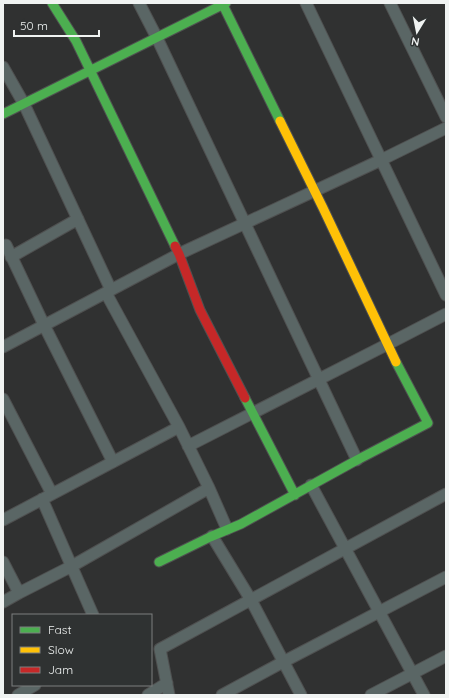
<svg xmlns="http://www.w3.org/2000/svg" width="449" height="698" font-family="Quicksand,sans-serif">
<rect width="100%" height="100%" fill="#303131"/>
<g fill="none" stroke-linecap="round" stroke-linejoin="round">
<defs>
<path id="street" d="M139 3 157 38 357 460
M306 3 446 295
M390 3 446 117
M3 67 24 104 111 290
M6 245 44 325 113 462
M11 257 78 219
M106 293 179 427 209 488 227 529
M3 347 181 253 381 160 446 128
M3 399 52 494
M188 446 388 344 446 314
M311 485 424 695
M42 499 93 615
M3 520 179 427
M212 536 251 600 301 695
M3 562 19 593
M3 602 19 593 72 566 209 488
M18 695 35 685
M148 695 167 683
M169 695 160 649 446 494
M222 695 283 662 446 577
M371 695 446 656"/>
<path id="fast" d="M52 3 76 41 175 246
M223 5 280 121
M3 114 226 3
M245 398 295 495
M159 562 210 537 241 524 357 460 428 423 396 362"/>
<path id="slow" d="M280 121 323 208 396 362"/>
<path id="jam" d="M175 246 179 254 200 310 245 398"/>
</defs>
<!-- street casing -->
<use href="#street" stroke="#4f5050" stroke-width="13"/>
<!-- fast casing -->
<use href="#fast" stroke="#4f5050" stroke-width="11"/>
<!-- slow casing -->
<use href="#slow" stroke="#4f5050" stroke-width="11"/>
<!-- jam casing -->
<use href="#jam" stroke="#4f5050" stroke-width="11"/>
<!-- street -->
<use href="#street" stroke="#5a6665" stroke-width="11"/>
<!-- fast -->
<use href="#fast" stroke="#4caf50" stroke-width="9"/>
<!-- slow -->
<use href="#slow" stroke="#ffc107" stroke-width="9"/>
<!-- jam -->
<use href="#jam" stroke="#c62828" stroke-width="9"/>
</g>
<!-- border -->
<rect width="449" height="698" fill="none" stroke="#f0f3f2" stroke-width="8"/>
<!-- legend -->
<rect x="12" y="614" width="140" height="72" fill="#2f3232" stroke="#7c7f7f"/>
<rect x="20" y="627" width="20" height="6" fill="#4caf50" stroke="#7c7f7f"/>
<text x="48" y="634" font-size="12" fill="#f0f3f2">Fast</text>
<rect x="20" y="647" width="20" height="6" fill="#ffc107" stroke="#7c7f7f"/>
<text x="48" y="654" font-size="12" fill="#f0f3f2">Slow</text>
<rect x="20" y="667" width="20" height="6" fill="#c62828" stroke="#7c7f7f"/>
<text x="48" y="674" font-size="12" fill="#f0f3f2">Jam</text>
<!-- north arrow -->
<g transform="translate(417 32) rotate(190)" stroke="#2f3232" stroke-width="3" paint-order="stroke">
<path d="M0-3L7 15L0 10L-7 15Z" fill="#f0f3f2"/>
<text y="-6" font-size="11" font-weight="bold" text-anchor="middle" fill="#f0f3f2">N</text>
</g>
<!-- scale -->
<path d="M14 30v6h85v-6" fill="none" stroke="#f0f3f2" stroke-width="2"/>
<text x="20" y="30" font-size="12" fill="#f0f3f2" stroke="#2f3232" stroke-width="3" paint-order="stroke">50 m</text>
</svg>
